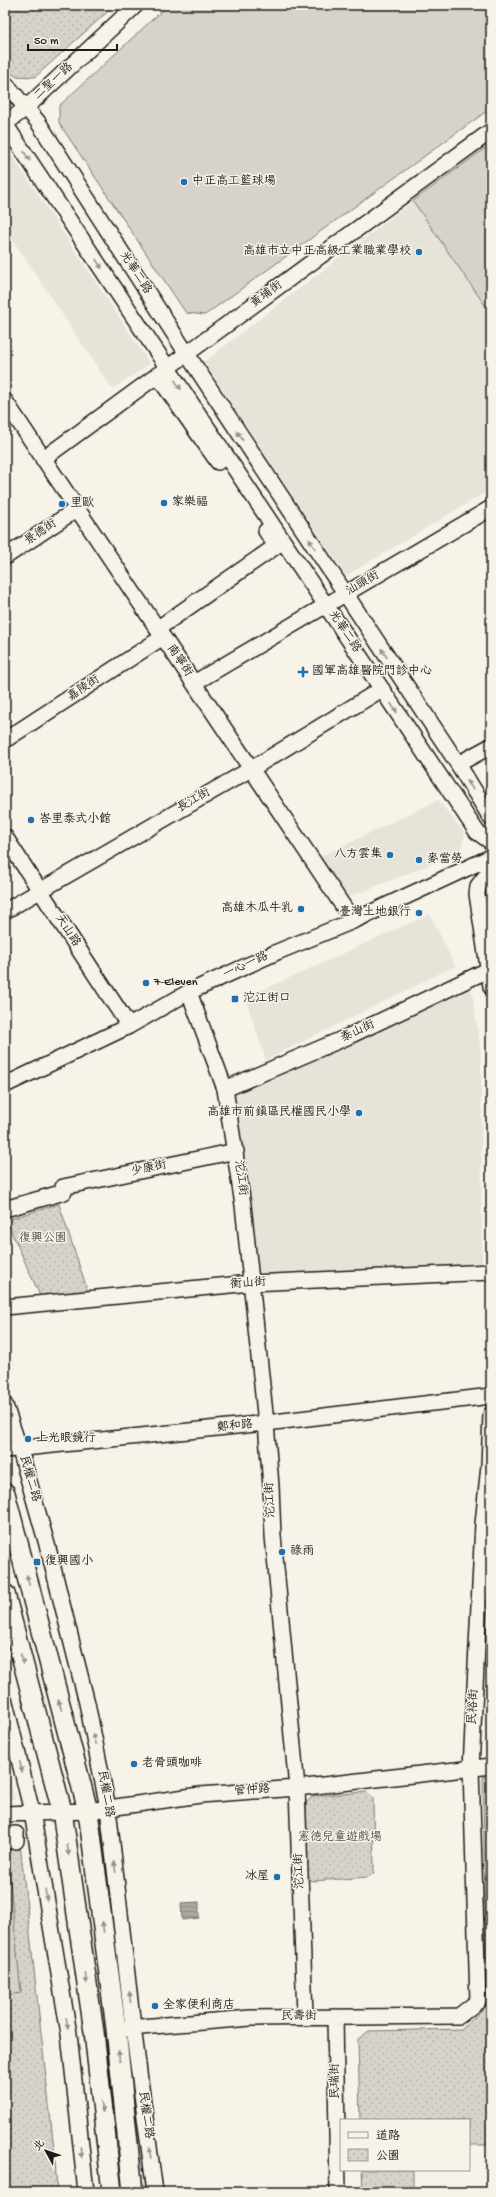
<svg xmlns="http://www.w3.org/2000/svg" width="496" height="2197" font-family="'Gochi Hand','LXGW WenKai TC',sans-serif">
<defs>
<pattern id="park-dots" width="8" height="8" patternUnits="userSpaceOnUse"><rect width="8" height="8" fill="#d7d3cb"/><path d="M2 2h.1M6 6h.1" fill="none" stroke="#b8b5ae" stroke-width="1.8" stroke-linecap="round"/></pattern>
<pattern id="water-rules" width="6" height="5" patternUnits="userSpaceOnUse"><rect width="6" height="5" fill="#aca9a2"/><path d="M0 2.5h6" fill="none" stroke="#8b8983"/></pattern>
</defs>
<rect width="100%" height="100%" fill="#f7f3e8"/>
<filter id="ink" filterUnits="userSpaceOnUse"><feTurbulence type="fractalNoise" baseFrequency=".025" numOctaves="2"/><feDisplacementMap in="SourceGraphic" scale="8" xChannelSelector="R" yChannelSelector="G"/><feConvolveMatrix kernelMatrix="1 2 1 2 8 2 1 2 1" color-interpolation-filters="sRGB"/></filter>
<g filter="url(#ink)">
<!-- built -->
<path fill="#e6e3d9" d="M491 141V489L346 576 204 362Z
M5 145 150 364 112 389 5 228Z
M438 800 465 834 459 853 344 899 316 859Z
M430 914 455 966 266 1060 245 998Z
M471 985 481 1052 482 1268 257 1277 234 1092Z
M5 1758 15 1800 5 1801Z"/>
<!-- park -->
<path fill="url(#park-dots)" stroke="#7a7874" d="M5 5H115L35 77 15 76 5 67Z
M491 889V923L484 890Z
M59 1204 90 1298 43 1302 6 1220Z
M483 1777H491V2145H469V2120H360L358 2039 369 2031 462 2029 486 2006Z
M366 1792 373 1797 374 1873 368 1877 313 1881 305 1879 306 1803 313 1796Z
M20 1844 55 2158 57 2192H5V1845Z
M362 2170H413V2192H363Z"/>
<!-- pitch -->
<path fill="#d7d3cb" stroke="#7a7874" d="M168 5H491V108L205 315 186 313 59 123V106Z
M491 144V314L413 201Z
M5 1862H8L21 1993 5 1995Z"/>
<!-- water -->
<path fill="url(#water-rules)" stroke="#72716c" d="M199 1902V1918L182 1920 181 1903Z"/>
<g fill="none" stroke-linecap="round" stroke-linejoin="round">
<defs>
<path id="minor" d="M5 83 38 122 187 354 458 764 491 818
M5 124 477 832 491 842
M5 124 27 107 136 5
M157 375 218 462
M5 401 353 921
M43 459 491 131
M5 557 77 509
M157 629 276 546 266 531
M194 683 491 508
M5 740 163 637
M458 764 491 746
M5 837 129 1026
M491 869 478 886 477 894 491 987
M5 911 251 769 382 689
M189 992 225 1089 243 1205 266 1423 271 1486 273 1536 297 1788 305 2016
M5 1085 129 1026 189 992 277 952 353 921 491 857
M225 1089 347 1037 490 969
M63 1187 236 1151
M5 1209 64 1192
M5 1307 251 1283 491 1272
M5 1405 20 1450 48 1548 87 1703 108 1808 133 2027 155 2192
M5 1450 266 1423 491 1396
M5 1702 32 1812 69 2034 86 2192
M5 1814 88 1811 200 1795 297 1788 491 1766
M5 1835 16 1834V1841H5
M335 2017 338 2192
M116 2029 251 2018 459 2016 478 2001 471 1768 483 1524 489 1465 491 1414"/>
<path id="major" d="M5 1493 88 1811 116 2029 133 2192
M5 1594 62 1811 94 2032 112 2192"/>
</defs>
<!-- minor casing -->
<use href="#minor" stroke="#1c1c1c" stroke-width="18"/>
<!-- major casing -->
<use href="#major" stroke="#1c1c1c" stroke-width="22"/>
<!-- minor -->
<use href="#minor" stroke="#f7f3e8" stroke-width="15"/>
<!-- major -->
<use href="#major" stroke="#f7f3e8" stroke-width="19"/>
</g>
<!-- one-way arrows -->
<defs><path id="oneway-solid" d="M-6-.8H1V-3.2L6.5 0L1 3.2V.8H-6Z"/></defs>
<g fill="#94928c">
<use href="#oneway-solid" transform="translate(27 156) rotate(57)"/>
<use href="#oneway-solid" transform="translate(99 264) rotate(57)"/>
<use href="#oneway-solid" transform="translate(178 385) rotate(56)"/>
<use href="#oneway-solid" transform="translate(240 436) rotate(-123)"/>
<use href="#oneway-solid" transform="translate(312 544) rotate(-123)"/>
<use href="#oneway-solid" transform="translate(384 653) rotate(-124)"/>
<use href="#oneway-solid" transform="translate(394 708) rotate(56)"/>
<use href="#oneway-solid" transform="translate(470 785) rotate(-122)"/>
<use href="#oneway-solid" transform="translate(28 1580) rotate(-105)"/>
<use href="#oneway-solid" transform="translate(22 1659) rotate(75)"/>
<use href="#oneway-solid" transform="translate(60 1705) rotate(-105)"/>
<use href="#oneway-solid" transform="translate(94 1739) rotate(-102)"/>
<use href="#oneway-solid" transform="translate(21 1767) rotate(76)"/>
<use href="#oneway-solid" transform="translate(68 1850) rotate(82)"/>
<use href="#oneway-solid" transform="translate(115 1867) rotate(-96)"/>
<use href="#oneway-solid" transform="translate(46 1895) rotate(81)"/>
<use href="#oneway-solid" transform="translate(103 1927) rotate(-97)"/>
<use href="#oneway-solid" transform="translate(86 1978) rotate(82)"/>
<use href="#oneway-solid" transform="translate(130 1997) rotate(-96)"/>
<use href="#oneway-solid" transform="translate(67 2023) rotate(81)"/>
<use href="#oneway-solid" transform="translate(119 2056) rotate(-96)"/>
<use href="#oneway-solid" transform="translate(102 2107) rotate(83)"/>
<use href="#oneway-solid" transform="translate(81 2152) rotate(83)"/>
<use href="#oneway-solid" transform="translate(150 2153) rotate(-98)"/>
</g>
</g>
<!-- markers -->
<g fill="#1f6fb2" stroke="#f7f3e8" stroke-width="1.5">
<circle cx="184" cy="182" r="4"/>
<circle cx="419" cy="252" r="4"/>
<circle cx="164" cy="503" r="4"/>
<circle cx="62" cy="504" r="4"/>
<path d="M301 666h4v4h4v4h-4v4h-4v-4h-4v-4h4z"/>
<circle cx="31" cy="820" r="4"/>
<circle cx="390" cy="855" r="4"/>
<circle cx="419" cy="860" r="4"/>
<circle cx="301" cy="909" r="4"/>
<circle cx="419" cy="913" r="4"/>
<circle cx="146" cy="983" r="4"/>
<rect x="231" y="995" width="8" height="8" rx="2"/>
<circle cx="359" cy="1113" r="4"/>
<circle cx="28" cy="1439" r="4"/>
<circle cx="282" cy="1552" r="4"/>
<rect x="33" y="1558" width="8" height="8" rx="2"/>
<circle cx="134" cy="1764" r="4"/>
<circle cx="277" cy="1877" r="4"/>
<circle cx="155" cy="2006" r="4"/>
</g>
<g text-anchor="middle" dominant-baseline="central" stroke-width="3" stroke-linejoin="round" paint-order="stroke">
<!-- street labels -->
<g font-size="12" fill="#1c1c1c" stroke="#f7f3e8">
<text transform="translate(54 82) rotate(-43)">二聖一路</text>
<text transform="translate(135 273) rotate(57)">光華二路</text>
<text transform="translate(267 295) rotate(-36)">黃埔街</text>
<text transform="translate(41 533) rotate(-34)">景德街</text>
<text transform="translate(363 584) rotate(-30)">汕頭街</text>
<text transform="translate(344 632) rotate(56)">光華二路</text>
<text transform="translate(179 661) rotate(56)">南寧街</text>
<text transform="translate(84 689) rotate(-34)">嘉陵街</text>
<text transform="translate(194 801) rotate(-30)">長江街</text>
<text transform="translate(67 931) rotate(57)">天山路</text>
<text transform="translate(246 966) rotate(-25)">一心一路</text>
<text transform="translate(358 1032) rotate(-25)">泰山街</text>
<text transform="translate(149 1169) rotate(-12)">少康街</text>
<text transform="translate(240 1178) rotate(82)">沱江街</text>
<text transform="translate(248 1284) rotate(-4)">衡山街</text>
<text transform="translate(235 1427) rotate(-6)">鄭和路</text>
<text transform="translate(29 1479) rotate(74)">民權二路</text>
<text transform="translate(271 1500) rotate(-92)">沱江街</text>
<text transform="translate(474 1707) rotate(-87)">民裕街</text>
<text transform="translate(252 1791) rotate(-4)">管仲路</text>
<text transform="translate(105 1794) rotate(80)">民權二路</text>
<text transform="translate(300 1871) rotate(-92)">沱江街</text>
<text transform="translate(299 2017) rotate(-1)">民壽街</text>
<text transform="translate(336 2081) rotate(-91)">民瑞街</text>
<text transform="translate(145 2115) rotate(82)">民權二路</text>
</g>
<!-- poi labels -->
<g font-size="12" fill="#1c1c1c" stroke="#f7f3e8" text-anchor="start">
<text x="192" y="182">中正高工籃球場</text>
<text x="411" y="252" text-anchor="end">高雄市立中正高級工業職業學校</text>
<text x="172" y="503">家樂福</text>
<text x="70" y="504">里歐</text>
<text x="312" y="672">國軍高雄醫院門診中心</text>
<text x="39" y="820">峇里泰式小館</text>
<text x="382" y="855" text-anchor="end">八方雲集</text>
<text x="427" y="860">麥當勞</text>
<text x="293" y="909" text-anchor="end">高雄木瓜牛乳</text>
<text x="411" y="913" text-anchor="end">臺灣土地銀行</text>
<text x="154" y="983">7-Eleven</text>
<text x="243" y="999">沱江街口</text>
<text x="351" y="1113" text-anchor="end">高雄市前鎮區民權國民小學</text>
<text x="36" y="1439">上光眼鏡行</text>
<text x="290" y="1552">祿雨</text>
<text x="45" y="1562">復興國小</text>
<text x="142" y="1764">老骨頭咖啡</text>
<text x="269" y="1877" text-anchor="end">冰屋</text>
<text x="163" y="2006">全家便利商店</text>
</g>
<!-- park labels -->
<g font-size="12" fill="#545351" stroke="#f7f3e8">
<text x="43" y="1239">復興公園</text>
<text x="340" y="1838">憲德兒童遊戲場</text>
</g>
</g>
<!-- margin -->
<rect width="496" height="2197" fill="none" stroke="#f7f3e8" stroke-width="20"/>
<rect x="10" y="10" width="476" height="2177" fill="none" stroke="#1c1c1c" stroke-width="1.5" filter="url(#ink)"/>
<!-- legend -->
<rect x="340" y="2119" width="130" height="52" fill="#f7f3e8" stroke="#9f9d96"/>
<rect x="348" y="2132" width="20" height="6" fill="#f7f3e8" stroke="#9f9d96"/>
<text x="376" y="2139" font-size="12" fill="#1c1c1c">道路</text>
<rect x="348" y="2149" width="20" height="12" fill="url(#park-dots)" stroke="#9f9d96"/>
<text x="376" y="2159" font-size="12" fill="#1c1c1c">公園</text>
<!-- north arrow -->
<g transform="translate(46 2151) rotate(310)" stroke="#f7f3e8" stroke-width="3" paint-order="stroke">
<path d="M0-3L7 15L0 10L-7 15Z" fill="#1c1c1c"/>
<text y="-6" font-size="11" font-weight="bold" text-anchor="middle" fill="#1c1c1c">北</text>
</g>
<!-- scale -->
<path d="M28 44v6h89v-6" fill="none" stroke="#1c1c1c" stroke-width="2"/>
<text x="34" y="44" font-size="12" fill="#1c1c1c" stroke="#f7f3e8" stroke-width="3" paint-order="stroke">50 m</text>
</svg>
